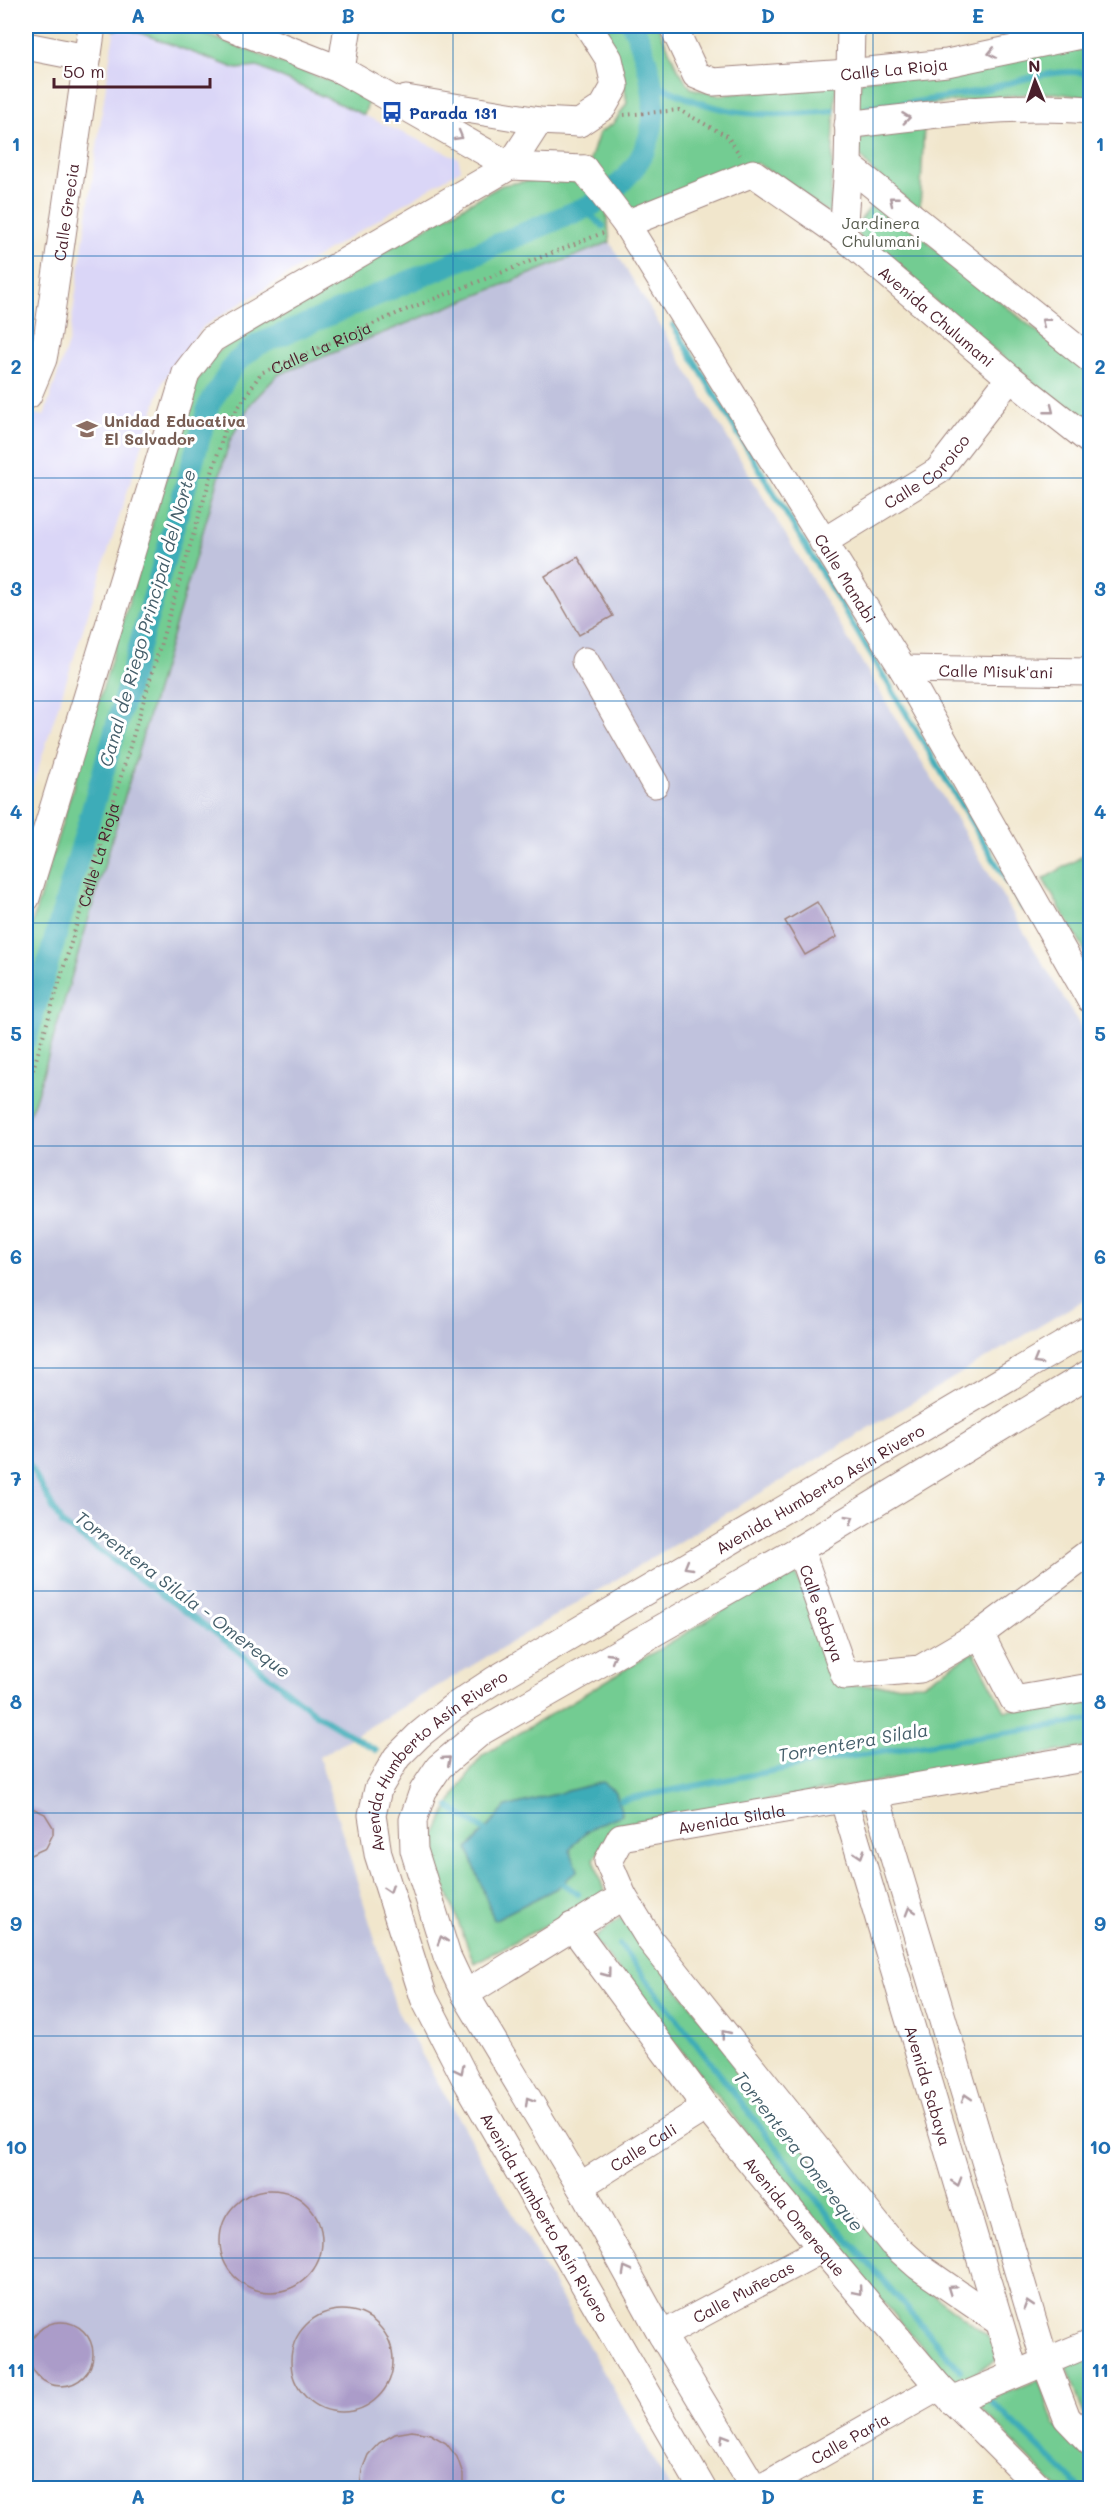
<svg xmlns="http://www.w3.org/2000/svg" width="1116" height="2514" font-family="Mali,sans-serif">
<rect width="100%" height="100%" fill="#fff"/>
<filter id="ink" filterUnits="userSpaceOnUse"><feTurbulence type="fractalNoise" baseFrequency=".0167" numOctaves="2"/><feDisplacementMap in="SourceGraphic" scale="12" xChannelSelector="R" yChannelSelector="G"/><feConvolveMatrix kernelMatrix="1 2 1 2 8 2 1 2 1" color-interpolation-filters="sRGB"/></filter>
<filter id="wash" filterUnits="userSpaceOnUse"><feTurbulence type="fractalNoise" baseFrequency=".008" numOctaves="4" result="noise"/><feDisplacementMap in="SourceGraphic" scale="24" xChannelSelector="R" yChannelSelector="G"/><feGaussianBlur stdDeviation="1.35" result="paint"/><feColorMatrix in="noise" values="0 0 0 0 0 0 0 0 0 0 0 0 0 0 0 0 0 1.4 0 .05"/><feComposite in="paint" operator="in"/></filter>
<g filter="url(#wash)">
<rect width="100%" height="100%" fill="#f1e6cc"/>
<!-- built -->
<path fill="#dad6f7" d="M124 27 237 69 258 67 458 158 461 169 204 326 163 381 26 806V412L44 416 69 340 112 44 115 30Z"/>
<!-- industrial -->
<path fill="#c0c2dd" d="M610 242 1090 1042V1296L319 1757 397 2011 670 2488H26V1122L36 1097 230 440 251 403 278 375Z"/>
<!-- green -->
<path fill="#73cc92" stroke="#5e765e" stroke-width="1.5" d="M109 26H183L364 94 368 103 364 115 258 67 237 69 124 27 115 30Z
M602 26H658L678 69 691 88 718 95 836 84 830 214 757 163 629 212 590 160 599 133 614 123 627 103 622 69Z
M1090 41V98L1056 93 1027 94 855 112 861 81Z
M924 125 920 210 874 173 857 152 858 138Z
M545 178 579 182 606 210 610 242 278 375 251 403 230 440 36 1097 26 1122V943L194 385 214 356 238 333 502 185Z
M871 206 886 208 1090 375V429L860 239 858 223Z
M1090 852V960L1043 879Z
M794 1568 839 1686 923 1684 974 1652 1005 1711 1090 1698V1746L616 1825 594 1859 605 1894 474 1963 430 1848C443 1814 460 1783 483 1755Z
M621 1917 903 2272 987 2335 999 2358 956 2386 836 2247 594 1939Z
M1090 2357V2422L1083 2413 1067 2366Z
M1039 2380 1054 2424 1090 2461V2488H1057L977 2404Z"/>
<!-- water -->
<path fill="#3cacb8" stroke="#436672" stroke-width="1.5" d="M602 1782 616 1792 622 1815C600 1823 582 1830 570 1850L578 1870 557 1888 494 1920 468 1849 506 1807Z"/>
<g fill="none" stroke-linecap="round" stroke-linejoin="round">
<!-- stream -->
<path stroke="#3cacb8" stroke-width="6" d="M653 82C718 117 761 118 833 111
M868 108C903 104 938 99 973 92 1011 85 1051 66 1090 74
M583 209 603 226
M673 325 1023 908
M26 1459 62 1524 213 1631 316 1714 376 1750
M621 1800 840 1758 1090 1720
M449 1807 491 1834
M556 1879 578 1894
M620 1945 839 2229 960 2370
M992 2402 1081 2488"/>
<!-- canal -->
<path stroke="#3cacb8" stroke-width="22" d="M26 1039 209 405 235 363 257 345 594 204C649 168 665 123 646 60 642 48 639 36 633 26"/>
</g>
<g id="blocks">
<!-- building -->
<path fill="#ab9cc9" d="M578 557 613 616 579 635 545 576Z
M817 902 837 937 805 955 785 921Z
M26 1805 45 1814 53 1827V1834L46 1848 26 1857Z
M220 2241a51 51 0 1 1 102 0a51 51 0 1 1-102 0Z
M291 2361a51 51 0 1 1 102 0a51 51 0 1 1-102 0Z
M29 2354a32 32 0 1 1 64 0a32 32 0 1 1-64 0Z
M412 2431 430 2434 446 2443 457 2457 463 2474V2488H360L362 2470 368 2455 379 2443 395 2434Z"/>
</g>
</g>
<g filter="url(#ink)">
<use href="#blocks" fill-opacity="0" stroke="#9e827c" stroke-width="1.5"/>
<g fill="none" stroke-linecap="round" stroke-linejoin="round">
<defs>
<g id="minor">
<path d="M228 26 341 70 510 166 584 169"/>
<path id="s2" d="M673 26 696 75 713 82 848 73 947 63 1090 33"/>
<path d="M26 46 87 58"/>
<path d="M341 70 348 26"/>
<path d="M406 99 539 121 579 123"/>
<path d="M579 123 603 107 615 86 609 59 588 26"/>
<path d="M848 125C928 115 1010 103 1090 110"/>
<path d="M848 165 1090 359"/>
<path id="s3" d="M584 169 626 224 903 669 1090 999"/>
<path id="s4" d="M626 224 753 173 843 236 1010 378 1090 441"/>
<path d="M843 236 848 165 851 26"/>
<path id="s5" d="M26 394 28 395 43 359 48 333 92 26"/>
<path id="s6" d="M823 542 938 471 1010 378"/>
<path d="M585 661 655 784"/>
<path id="s7" d="M903 669 1090 672"/>
<path d="M26 898 186 373 212 339 510 166 539 121"/>
<path id="s8" d="M800 1549 845 1676 920 1669 980 1634 1090 1552"/>
<path d="M980 1634 1014 1700 1090 1687"/>
<path d="M875 1794 1045 2361 1067 2418 1090 2442"/>
<path id="s9" d="M843 1798 1015 2374"/>
<path id="s10" d="M572 1926 706 2107 822 2249 939 2387 1040 2488"/>
<path d="M465 1994 623 1896"/>
<path id="s11" d="M580 2186 706 2107"/>
<path id="s12" d="M999 2322 918 2266 892 2243 650 1940 623 1896 608 1861 621 1837 1090 1757"/>
<path id="s13" d="M662 2335 822 2249"/>
<path d="M952 2401 1090 2343"/>
<path id="s14" d="M702 2488 466 2080 424 1998 378 1854 372 1815 378 1789 397 1757 419 1735 452 1708 493 1681 1090 1329"/>
<path d="M754 2488 662 2335 580 2186 465 1994 447 1956 414 1850 413 1820 423 1791 439 1767 482 1731 800 1549 1090 1373"/>
<path id="s15" d="M761 2488 939 2387"/>
</g>
</defs>
<!-- minor casing -->
<use href="#minor" stroke="#9e827c" stroke-width="29"/>
<!-- path -->
<g stroke="#9e827c" stroke-width="4" stroke-dasharray="1.5 4.5" stroke-linecap="butt">
<path d="M624 115 679 110 727 136 740 155"/>
<path id="s1" d="M26 1093 226 426 261 373 403 311 603 233"/>
</g>
<!-- minor -->
<use href="#minor" stroke="#fff" stroke-width="27"/>
</g>
<!-- one-way arrows -->
<defs><path id="oneway-chevron" d="M-2-3.5L2.5 0L-2 3.5" fill="none" stroke-width="1.6" stroke-linecap="round" stroke-linejoin="round" transform="scale(1.5)"/></defs>
<g stroke="#ae9aa0">
<use href="#oneway-chevron" transform="translate(992 53) rotate(168)"/>
<use href="#oneway-chevron" transform="translate(906 118) rotate(-7)"/>
<use href="#oneway-chevron" transform="translate(459 136) rotate(30)"/>
<use href="#oneway-chevron" transform="translate(893 200) rotate(-141)"/>
<use href="#oneway-chevron" transform="translate(1045 322) rotate(-141)"/>
<use href="#oneway-chevron" transform="translate(1050 410) rotate(38)"/>
<use href="#oneway-chevron" transform="translate(1037 1361) rotate(150)"/>
<use href="#oneway-chevron" transform="translate(850 1519) rotate(-31)"/>
<use href="#oneway-chevron" transform="translate(688 1566) rotate(150)"/>
<use href="#oneway-chevron" transform="translate(612 1657) rotate(-30)"/>
<use href="#oneway-chevron" transform="translate(447 1760) rotate(-41)"/>
<use href="#oneway-chevron" transform="translate(860 1854) rotate(73)"/>
<use href="#oneway-chevron" transform="translate(389 1889) rotate(72)"/>
<use href="#oneway-chevron" transform="translate(910 1911) rotate(-107)"/>
<use href="#oneway-chevron" transform="translate(442 1940) rotate(-107)"/>
<use href="#oneway-chevron" transform="translate(607 1973) rotate(53)"/>
<use href="#oneway-chevron" transform="translate(725 2034) rotate(-129)"/>
<use href="#oneway-chevron" transform="translate(460 2070) rotate(63)"/>
<use href="#oneway-chevron" transform="translate(966 2098) rotate(-107)"/>
<use href="#oneway-chevron" transform="translate(529 2101) rotate(-121)"/>
<use href="#oneway-chevron" transform="translate(957 2182) rotate(73)"/>
<use href="#oneway-chevron" transform="translate(626 2270) rotate(-119)"/>
<use href="#oneway-chevron" transform="translate(951 2289) rotate(-145)"/>
<use href="#oneway-chevron" transform="translate(858 2291) rotate(50)"/>
<use href="#oneway-chevron" transform="translate(1028 2305) rotate(-107)"/>
<use href="#oneway-chevron" transform="translate(724 2438) rotate(-121)"/>
</g>
</g>
<!-- grid -->
<path fill="none" stroke="#1f6fb2" stroke-width="1.5" stroke-opacity="0.55" d="M243 26V2488M453 26V2488M663 26V2488M873 26V2488M26 256H1090M26 478H1090M26 701H1090M26 923H1090M26 1146H1090M26 1368H1090M26 1591H1090M26 1813H1090M26 2036H1090M26 2258H1090"/>
<!-- icons -->
<defs>
<symbol id="bus-bare" viewBox="-9 -9 18 18"><path d="M-5-6H5V4H4V6H2V4H-2V6H-4V4H-5ZM-3.5-4V0h7V-4ZM-3.5 1.2v1.5H-2V1.2ZM2 1.2v1.5H3.5V1.2Z" fill="#1a4fb4" stroke="#fff" stroke-width="2.5" paint-order="stroke"/></symbol>
<symbol id="school-bare" viewBox="-9 -9 18 18"><path d="M0-5L7-2L0 1L-7-2ZM-4 1L0 2.5L4 1V4Q0 6-4 4Z" fill="#8d6e63" stroke="#fff" stroke-width="2.5" paint-order="stroke"/></symbol>
</defs>
<g fill-rule="evenodd">
<use href="#bus-bare" x="377" y="97" width="30" height="30"/>
<use href="#school-bare" x="72" y="414" width="30" height="30"/>
</g>
<g text-anchor="middle" dominant-baseline="central" stroke-width="6" stroke-linejoin="round" paint-order="stroke">
<!-- street labels -->
<g font-size="16" fill="#4a1f2b" stroke="#fff">
<text stroke="none"><textPath href="#s2" startOffset="254">Calle La Rioja</textPath></text>
<text stroke="none"><textPath href="#s5" startOffset="190">Calle Grecia</textPath></text>
<text stroke="none"><textPath href="#s4" startOffset="370">Avenida Chulumani</textPath></text>
<text stroke="none"><textPath href="#s1" startOffset="825">Calle La Rioja</textPath></text>
<text stroke="none"><textPath href="#s6" startOffset="126">Calle Coroico</textPath></text>
<text stroke="none"><textPath href="#s3" startOffset="486">Calle Manabi</textPath></text>
<text stroke="none"><textPath href="#s7" startOffset="93">Calle Misuk'ani</textPath></text>
<text stroke="none"><textPath href="#s1" startOffset="249">Calle La Rioja</textPath></text>
<text stroke="none"><textPath href="#s14" startOffset="1320">Avenida Humberto Asín Rivero</textPath></text>
<text stroke="none"><textPath href="#s8" startOffset="68">Calle Sabaya</textPath></text>
<text stroke="none"><textPath href="#s14" startOffset="836">Avenida Humberto Asín Rivero</textPath></text>
<text stroke="none"><textPath href="#s12" startOffset="750">Avenida Silala</textPath></text>
<text stroke="none"><textPath href="#s9" startOffset="300">Avenida Sabaya</textPath></text>
<text stroke="none"><textPath href="#s11" startOffset="74">Calle Cali</textPath></text>
<text stroke="none"><textPath href="#s10" startOffset="366">Avenida Omereque</textPath></text>
<text transform="translate(545 2217) rotate(60)">Avenida Humberto Asín Rivero</text>
<text stroke="none"><textPath href="#s13" startOffset="92">Calle Muñecas</textPath></text>
<text stroke="none"><textPath href="#s15" startOffset="102">Calle Paria</textPath></text>
</g>
<!-- transit labels -->
<g font-size="16" font-weight="bold" fill="#164399" stroke="#fff" text-anchor="start">
<text x="409" y="112">Parada 131</text>
</g>
<!-- park labels -->
<g font-size="16" fill="#585c4f" stroke="#fff">
<text x="881" y="222">Jardinera<tspan x="881" dy="18">Chulumani</tspan></text>
</g>
<!-- education labels -->
<g font-size="16" font-weight="bold" fill="#785e54" stroke="#fff" text-anchor="start">
<text x="104" y="420">Unidad Educativa<tspan x="104" dy="18">El Salvador</tspan></text>
</g>
<!-- water labels -->
<g font-size="18" font-style="italic" fill="#445e6a" stroke="#fff">
<text transform="translate(147 618) rotate(-74)">Canal de Riego Principal del Norte</text>
<text transform="translate(183 1594) rotate(37)">Torrentera Silala - Omereque</text>
<text transform="translate(853 1742) rotate(-10)">Torrentera Silala</text>
<text transform="translate(799 2151) rotate(52)">Torrentera Omereque</text>
</g>
</g>
<!-- margin -->
<rect width="1116" height="2514" fill="none" stroke="#fff" stroke-width="66"/>
<!-- north arrow -->
<g transform="translate(1035 81) rotate(358)" stroke="#ffffff" stroke-width="4.5" paint-order="stroke">
<path d="M0-4.5L10 22L0 15L-10 22Z" fill="#4a1f2b"/>
<text y="-9" font-size="16" font-weight="bold" text-anchor="middle" fill="#4a1f2b">N</text>
</g>
<!-- scale -->
<path d="M54 78v9h156v-9" fill="none" stroke="#4a1f2b" stroke-width="3"/>
<text x="63" y="78" font-size="18" fill="#4a1f2b" stroke="#ffffff" stroke-width="4.5" paint-order="stroke">50 m</text>
<rect x="33" y="33" width="1050" height="2448" fill="none" stroke="#1f6fb2" stroke-width="2"/>
<g font-size="20" text-anchor="middle" font-weight="bold" fill="#1f6fb2">
<text x="138" y="23">A</text>
<text x="348" y="23">B</text>
<text x="558" y="23">C</text>
<text x="768" y="23">D</text>
<text x="978" y="23">E</text>
<text x="16" y="151">1</text>
<text x="1100" y="151">1</text>
<text x="16" y="374">2</text>
<text x="1100" y="374">2</text>
<text x="16" y="596">3</text>
<text x="1100" y="596">3</text>
<text x="16" y="819">4</text>
<text x="1100" y="819">4</text>
<text x="16" y="1041">5</text>
<text x="1100" y="1041">5</text>
<text x="16" y="1264">6</text>
<text x="1100" y="1264">6</text>
<text x="16" y="1486">7</text>
<text x="1100" y="1486">7</text>
<text x="16" y="1709">8</text>
<text x="1100" y="1709">8</text>
<text x="16" y="1931">9</text>
<text x="1100" y="1931">9</text>
<text x="16" y="2154">10</text>
<text x="1100" y="2154">10</text>
<text x="16" y="2377">11</text>
<text x="1100" y="2377">11</text>
<text x="138" y="2504">A</text>
<text x="348" y="2504">B</text>
<text x="558" y="2504">C</text>
<text x="768" y="2504">D</text>
<text x="978" y="2504">E</text>
</g>
</svg>
